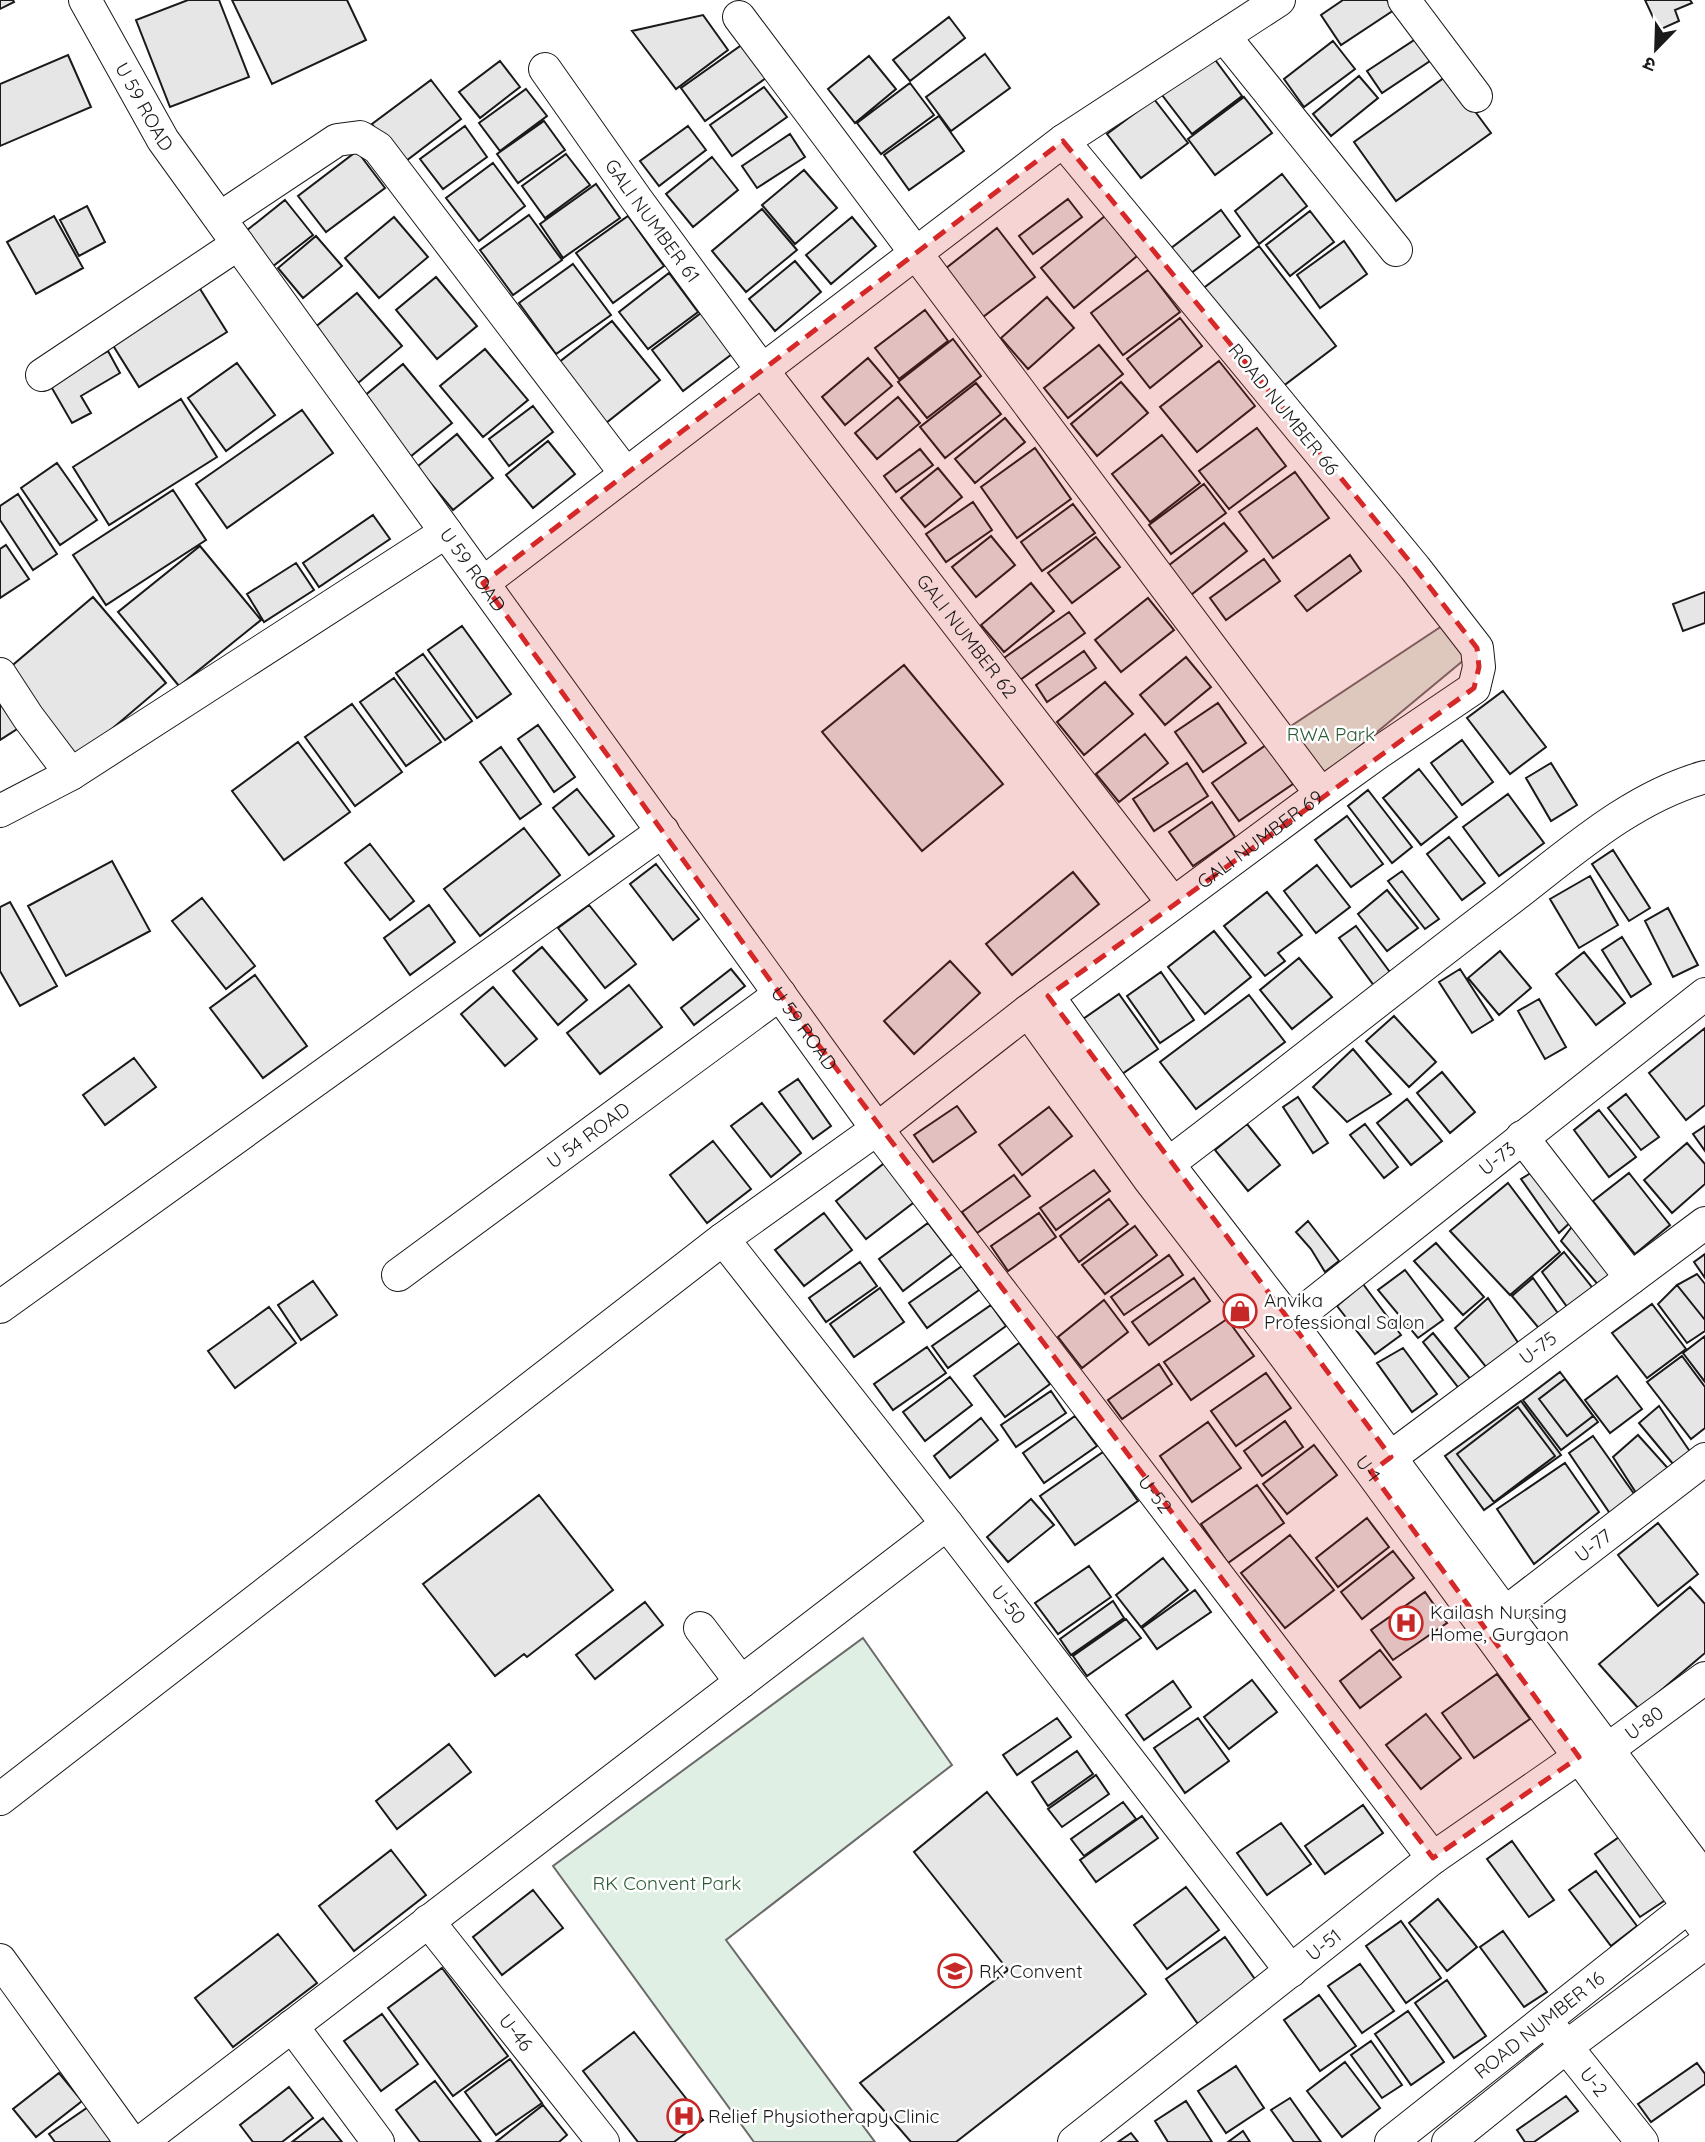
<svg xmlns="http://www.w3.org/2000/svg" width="1705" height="2142" font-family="Quicksand,'Noto Sans Devanagari',sans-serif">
<rect width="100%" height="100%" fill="#fff"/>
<!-- green -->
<path fill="#e0efe3" stroke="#6a6a6a" stroke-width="2" d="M1448 622 1476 650 1324 776 1285 730Z
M863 1638 952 1765 726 1940 875 2142H754L553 1866Z"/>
<!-- building -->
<path fill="#e6e6e6" stroke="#1a1a1a" stroke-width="2" d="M0 0H13L14 2 0 9Z
M188 0H219L249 77 170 107 136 20Z
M232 0H347L366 40 272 84Z
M1343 0H1387L1394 10 1341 45 1321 15Z
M1645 0H1690L1692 3 1675 10 1679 21 1659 30Z
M703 15 728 50 676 89 632 31Z
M949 17 965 38 910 81 893 60Z
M1425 33 1439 55 1382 93 1367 71Z
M1333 41 1355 69 1304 107 1284 79Z
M743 44 766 78 705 121 681 88Z
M985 54 1010 88 951 131 926 97Z
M68 55 91 107 0 146V84Z
M869 56 896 89 855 123 828 89Z
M1213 57 1242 96 1192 134 1162 95Z
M500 61 520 87 480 118 459 92Z
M1448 75 1491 133 1396 201 1354 142Z
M1359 76 1378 98 1331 136 1313 114Z
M431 80 461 119 402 164 372 124Z
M910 83 934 115 881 154 857 123Z
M764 87 787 117 732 156 710 125Z
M526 89 547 116 500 151 479 123Z
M1244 97 1272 133 1215 175 1188 139Z
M1154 99 1188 143 1141 178 1107 134Z
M939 116 964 151 909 190 884 155Z
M544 121 565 150 518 183 497 154Z
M465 126 487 157 443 189 420 159Z
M688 126 706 150 659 186 640 161Z
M790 134 805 157 757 188 742 166Z
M357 151 385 188 326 232 298 196Z
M566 154 590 185 545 218 522 186Z
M712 157 738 190 693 227 666 194Z
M493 163 525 206 479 241 446 198Z
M804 170 837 208 795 244 762 205Z
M1282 174 1307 206 1259 244 1235 211Z
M596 184 620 218 563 258 540 224Z
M1068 199 1082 217 1033 254 1019 236Z
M285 200 313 235 263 274 236 239Z
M87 206 105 242 79 256 60 220Z
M762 209 797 250 746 292 712 251Z
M1221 210 1240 236 1186 277 1166 252Z
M1310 211 1334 242 1290 276 1266 245Z
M529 215 562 260 513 295 480 250Z
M54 216 83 268 36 294 7 242Z
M628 216 664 266 613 303 576 253Z
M1105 216 1137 256 1074 308 1041 268Z
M394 217 428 257 379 298 345 258Z
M852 217 876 246 831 284 806 255Z
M997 228 1035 277 983 317 945 269Z
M316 236 342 266 303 298 278 268Z
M1344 241 1367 274 1320 308 1297 275Z
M1259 246 1336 346 1278 390 1201 290Z
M795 261 821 292 775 331 749 299Z
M573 264 611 315 556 354 519 303Z
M1148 270 1180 312 1123 355 1091 313Z
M669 273 698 312 648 349 619 312Z
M436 277 477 326 437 359 396 310Z
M197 284 227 332 139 387 109 339Z
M357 293 402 346 358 383 313 329Z
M1047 297 1074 328 1028 369 1001 338Z
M925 310 948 341 899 379 875 348Z
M701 313 732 354 683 391 652 350Z
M1180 318 1202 346 1150 388 1127 359Z
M612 321 660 380 606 423 558 363Z
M953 339 981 376 927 418 898 382Z
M1099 345 1123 374 1068 418 1044 388Z
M485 349 528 400 483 437 440 386Z
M108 351 120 373 81 396 91 413 72 423 49 383Z
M868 358 892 386 845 425 822 397Z
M1219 361 1255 406 1197 452 1160 407Z
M237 363 275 415 226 451 188 398Z
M403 364 452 423 405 461 357 402Z
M1121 382 1148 413 1097 456 1071 424Z
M976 383 1001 414 945 458 920 427Z
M898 397 920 423 877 459 855 433Z
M181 399 217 457 109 525 73 467Z
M533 406 553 432 509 466 489 439Z
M302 410 333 453 227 528 196 484Z
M1005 418 1025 442 975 483 955 459Z
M1257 428 1286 466 1229 509 1199 471Z
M457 434 493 478 453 510 417 467Z
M1162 435 1200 483 1150 522 1112 474Z
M548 441 575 474 533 508 506 475Z
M1035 448 1071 499 1017 538 981 487Z
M920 449 933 465 896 492 884 476Z
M57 463 97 520 60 545 21 488Z
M938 468 962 497 925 527 901 498Z
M1295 472 1329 518 1273 558 1239 512Z
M1204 484 1226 513 1171 554 1149 525Z
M173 490 206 540 106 605 73 555Z
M18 494 57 554 33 570 0 520V506Z
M973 502 992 530 946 562 926 534Z
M1073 504 1095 533 1042 571 1021 542Z
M373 515 390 539 319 587 303 563Z
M1224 523 1247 551 1187 598 1164 569Z
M991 536 1015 565 976 597 952 567Z
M1096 537 1120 567 1072 603 1048 573Z
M6 545 29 579 0 598V549Z
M200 546 261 620 179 686 118 612Z
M1350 555 1361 571 1307 611 1295 596Z
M1264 559 1280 581 1226 620 1210 598Z
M296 563 314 590 264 622 247 594Z
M1031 583 1054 611 1004 652 981 625Z
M1705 592V623L1683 631 1673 604Z
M93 597 166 683 74 761 1 675Z
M1148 598 1174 630 1121 672 1095 640Z
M1069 612 1085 633 1020 680 1004 658Z
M462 626 511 694 477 718 428 650Z
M1084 651 1096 668 1047 702 1036 685Z
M423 654 472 721 445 740 396 673Z
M1186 657 1211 687 1165 725 1140 695Z
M904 665 1003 784 922 851 822 732Z
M394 678 441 742 406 766 360 702Z
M1105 682 1133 714 1084 755 1057 722Z
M0 686 25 724 0 740Z
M1503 691 1546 747 1510 774 1467 718Z
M1218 703 1246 743 1203 772 1175 732Z
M352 704 402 772 355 806 305 737Z
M538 725 575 777 554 792 518 739Z
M1145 734 1168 763 1119 802 1096 774Z
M1462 740 1493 782 1462 805 1431 763Z
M298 742 350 812 284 860 232 791Z
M1266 745 1293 784 1239 821 1212 783Z
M501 747 541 804 520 819 480 762Z
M1187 763 1208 796 1154 831 1133 799Z
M1551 763 1577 805 1551 821 1526 778Z
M1419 769 1457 817 1421 845 1383 798Z
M577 789 614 836 589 855 553 808Z
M1368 790 1412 847 1392 863 1348 806Z
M1508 794 1544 843 1499 876 1463 827Z
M1212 802 1235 837 1193 866 1169 832Z
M1347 816 1383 864 1351 887 1315 840Z
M524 828 560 875 480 936 444 889Z
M1449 837 1485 883 1462 900 1427 854Z
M370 844 414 901 390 920 345 863Z
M1613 850 1650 908 1629 921 1592 864Z
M112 861 150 931 66 976 28 906Z
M656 864 699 919 673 940 630 884Z
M1317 865 1350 907 1316 933 1284 891Z
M1402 871 1439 919 1425 929 1388 881Z
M1073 872 1099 904 1012 975 986 944Z
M1590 876 1618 925 1579 948 1550 899Z
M1387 890 1418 928 1387 951 1358 914Z
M1267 892 1302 935 1278 953 1285 961 1265 976 1224 926Z
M202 898 255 966 226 989 172 921Z
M10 902 57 986 20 1006 0 971V907Z
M429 905 455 942 410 975 384 938Z
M589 905 636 964 605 988 558 928Z
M1668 908 1698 965 1673 977 1645 921Z
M1356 926 1392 975 1375 987 1339 938Z
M1214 931 1251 977 1205 1014 1168 967Z
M1622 937 1651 984 1631 997 1602 950Z
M542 947 587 1000 558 1025 513 971Z
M1500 951 1531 988 1499 1015 1468 978Z
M1584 952 1625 1003 1596 1025 1556 974Z
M1299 958 1332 997 1292 1029 1260 990Z
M950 961 980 993 914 1054 884 1021Z
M731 969 745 986 694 1025 681 1008Z
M1460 969 1493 1020 1472 1033 1439 982Z
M1161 972 1194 1020 1160 1043 1127 996Z
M255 975 307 1046 263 1078 210 1008Z
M629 985 662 1027 600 1074 567 1033Z
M493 987 537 1039 505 1066 461 1014Z
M1119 994 1158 1049 1122 1074 1083 1019Z
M1249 995 1285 1042 1196 1109 1160 1062Z
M1539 999 1566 1047 1545 1059 1518 1011Z
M1394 1016 1436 1062 1409 1087 1366 1041Z
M1705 1028V1105L1686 1120 1649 1073Z
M1353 1049 1391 1094 1347 1122 1313 1087Z
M134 1058 156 1087 105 1125 83 1095Z
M1442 1072 1475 1112 1450 1133 1417 1093Z
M798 1079 831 1126 813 1139 779 1092Z
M1626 1094 1659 1137 1641 1150 1608 1108Z
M1298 1097 1328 1143 1313 1153 1283 1107Z
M1407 1099 1442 1141 1411 1165 1377 1123Z
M762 1103 801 1153 771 1177 731 1126Z
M957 1106 976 1132 933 1162 914 1135Z
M1049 1107 1072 1136 1022 1175 999 1145Z
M1599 1110 1636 1157 1609 1177 1574 1130Z
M1247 1124 1280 1165 1248 1191 1215 1150Z
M1365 1124 1398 1167 1384 1178 1350 1135Z
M1705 1126V1151L1693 1134Z
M713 1141 751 1189 707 1223 670 1175Z
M1687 1143 1705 1164V1184L1672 1213 1644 1180Z
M887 1161 917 1200 866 1239 836 1201Z
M1539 1168 1575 1218 1559 1233 1521 1179Z
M1094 1170 1110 1191 1056 1230 1040 1208Z
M1629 1173 1670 1225 1635 1254 1593 1201Z
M1014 1175 1030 1196 977 1233 962 1212Z
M1508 1183 1560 1252 1510 1295 1450 1231Z
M1109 1199 1128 1224 1079 1262 1060 1236Z
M824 1213 852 1250 804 1286 775 1250Z
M1039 1213 1056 1237 1008 1271 991 1246Z
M1308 1221 1339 1261 1325 1272 1311 1249 1296 1232Z
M928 1223 952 1254 903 1291 879 1259Z
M1574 1224 1618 1276 1600 1287 1561 1241Z
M1135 1226 1157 1255 1105 1294 1082 1265Z
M1436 1243 1484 1297 1463 1315 1414 1261Z
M1564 1252 1595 1291 1570 1311 1542 1272Z
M1705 1254V1278L1694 1262Z
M1169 1255 1183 1275 1124 1315 1111 1297Z
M860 1262 877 1286 826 1322 809 1298Z
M962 1266 979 1290 927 1328 909 1303Z
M1405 1270 1443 1320 1418 1338 1378 1290Z
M1697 1274 1705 1284V1320L1677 1285Z
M1194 1278 1210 1301 1149 1345 1132 1322Z
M1533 1278 1562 1319 1542 1332 1512 1296Z
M313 1281 337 1315 301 1340 278 1305Z
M1363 1284 1401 1335 1375 1354 1337 1306Z
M1677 1285 1705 1320V1331L1687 1343 1658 1304Z
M880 1288 904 1322 854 1357 830 1324Z
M1488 1298 1519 1344 1487 1368 1455 1328Z
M1104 1300 1128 1332 1082 1368 1058 1337Z
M1652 1304 1686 1349 1647 1378 1612 1333Z
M991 1305 1006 1326 948 1368 932 1346Z
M269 1307 296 1343 235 1388 208 1351Z
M1227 1319 1254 1356 1191 1400 1164 1362Z
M1433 1333 1472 1381 1461 1391 1423 1342Z
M1705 1336V1382L1683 1353Z
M1019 1343 1050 1384 1005 1417 974 1376Z
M927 1347 946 1373 893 1410 874 1384Z
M1403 1348 1437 1394 1412 1412 1377 1363Z
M1682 1356 1705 1387V1428L1691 1439 1647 1382Z
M1159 1364 1172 1384 1122 1419 1108 1400Z
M1560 1372 1598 1422 1561 1450 1523 1400Z
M1266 1373 1291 1408 1236 1446 1211 1411Z
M1617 1376 1642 1409 1610 1433 1585 1400Z
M950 1377 972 1405 925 1441 903 1412Z
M1565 1379 1593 1416 1567 1436 1539 1399Z
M1051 1391 1066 1413 1016 1447 1001 1425Z
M1521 1401 1561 1455 1484 1510 1445 1456Z
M1659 1406 1693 1456 1678 1470 1639 1423Z
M1518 1407 1555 1456 1494 1502 1457 1454Z
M1075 1416 1097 1446 1044 1483 1023 1453Z
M981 1418 998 1440 950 1478 934 1456Z
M1285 1421 1303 1447 1262 1476 1244 1451Z
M1208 1422 1241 1468 1192 1502 1160 1456Z
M1638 1435 1674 1475 1640 1499 1613 1457Z
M1593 1436 1637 1498 1613 1518 1569 1453Z
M1314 1445 1337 1475 1287 1514 1263 1484Z
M1103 1452 1138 1501 1075 1545 1040 1496Z
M1565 1463 1599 1512 1534 1564 1497 1509Z
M1257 1485 1284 1523 1228 1563 1201 1524Z
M539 1495 613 1590 527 1657 524 1654 495 1676 423 1584Z
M1031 1499 1054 1525 1008 1562 987 1537Z
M1367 1518 1389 1547 1338 1587 1316 1558Z
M1658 1523 1698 1574 1658 1606 1618 1555Z
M1290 1535 1334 1590 1285 1628 1241 1573Z
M1393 1551 1414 1578 1362 1619 1341 1592Z
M1163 1558 1188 1590 1141 1627 1116 1595Z
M1089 1566 1111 1597 1058 1634 1035 1603Z
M1690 1587 1705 1604V1653L1639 1709 1599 1664Z
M1195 1590 1211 1612 1157 1649 1142 1628Z
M1425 1592 1447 1623 1393 1660 1371 1630Z
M1113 1601 1124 1618 1071 1655 1060 1639Z
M645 1602 663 1625 595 1679 576 1655Z
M1126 1619 1141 1638 1087 1676 1073 1656Z
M1380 1650 1401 1677 1360 1708 1340 1681Z
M1497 1674 1530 1719 1474 1758 1442 1713Z
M1252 1680 1277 1712 1229 1749 1204 1717Z
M1173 1681 1191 1707 1144 1740 1126 1715Z
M1426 1714 1461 1758 1421 1789 1386 1745Z
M1057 1718 1071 1737 1017 1775 1003 1755Z
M1198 1718 1229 1761 1185 1793 1154 1748Z
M449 1744 471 1772 397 1829 376 1801Z
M1077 1751 1093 1774 1048 1806 1032 1782Z
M1096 1775 1109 1794 1062 1827 1048 1809Z
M987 1792 1146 1994 956 2142H911L860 2083 1008 1970 914 1852Z
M1123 1802 1136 1819 1084 1856 1071 1839Z
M1363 1805 1383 1833 1325 1874 1305 1846Z
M1142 1816 1158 1838 1096 1882 1080 1860Z
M1281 1823 1311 1864 1267 1895 1237 1853Z
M1622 1835 1667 1899 1640 1917 1595 1854Z
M1512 1841 1554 1900 1529 1917 1487 1859Z
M391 1850 426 1895 354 1951 319 1906Z
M1596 1871 1637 1926 1611 1946 1569 1890Z
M1186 1887 1219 1930 1167 1969 1134 1925Z
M533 1890 563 1928 502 1975 473 1937Z
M1438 1899 1477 1947 1447 1971 1409 1923Z
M1401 1921 1441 1978 1406 2003 1366 1946Z
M1503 1931 1547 1992 1524 2007 1480 1947Z
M278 1934 317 1983 233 2047 195 1998Z
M1225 1937 1257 1982 1198 2024 1166 1979Z
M1360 1964 1394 2011 1362 2033 1328 1986Z
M442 1968 508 2056 453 2096 388 2008Z
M1447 1980 1486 2036 1454 2058 1415 2003Z
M1319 1995 1356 2046 1320 2071 1284 2020Z
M1408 2011 1444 2062 1411 2085 1375 2034Z
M382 2014 418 2064 381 2091 344 2041Z
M634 2032 703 2120 674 2142H638L583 2071Z
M1371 2041 1402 2085 1382 2098 1351 2055Z
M510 2059 542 2103 496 2135 465 2092Z
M1345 2062 1380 2108 1342 2137 1307 2091Z
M1697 2063 1705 2074V2084L1651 2122 1638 2104Z
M1236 2066 1264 2108 1226 2133 1198 2091Z
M59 2073 82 2101 36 2137 13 2109Z
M435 2081 481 2142H420L396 2110Z
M289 2087 313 2118 282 2142H253L240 2125Z
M1566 2096 1578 2111 1534 2142H1525L1517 2130Z
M1290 2098 1321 2142H1294L1271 2110Z
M1186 2101 1212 2142H1168L1155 2121Z
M94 2103 116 2142H55L49 2134Z
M543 2105 567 2135 559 2142H496Z
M323 2118 342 2142H292Z
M1243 2131 1250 2142H1228Z
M1131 2133 1138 2142H1118Z"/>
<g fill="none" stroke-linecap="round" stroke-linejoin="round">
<defs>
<g id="street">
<path id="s1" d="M85 0 163 140 877 1129 1433 1858"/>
<path d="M1404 0 1476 96"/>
<path d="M739 17 1321 794"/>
<path d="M1224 36 1396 250"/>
<path id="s2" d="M545 69 637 200 762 370 1173 903"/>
<path d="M220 218 337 140 360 137 378 148 626 474"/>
<path d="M42 375 238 244"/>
<path d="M483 583 1063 141 1279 0"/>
<path d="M0 674 28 717 71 774"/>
<path d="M0 811 71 774 446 532"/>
<path d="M1048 996 1168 1164 1290 1322 1505 1613 1705 1879"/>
<path id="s3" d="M1028 1011 1149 1179 1271 1337 1371 1472 1705 1929"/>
<path d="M1522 1137 1631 1278"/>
<path d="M1152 1176C1271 1087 1386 993 1505 903 1567 856 1629 798 1705 777"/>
<path id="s4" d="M723 1239 947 1524 1291 1971"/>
<path id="s5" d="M398 1275 780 994"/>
<path d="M0 1307 663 831"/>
<path id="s6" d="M1290 1322 1705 994"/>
<path id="s7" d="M1375 1469 1705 1223"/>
<path id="s8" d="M1486 1612 1505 1613 1705 1459"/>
<path d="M700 1628 741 1682"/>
<path id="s9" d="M0 1799 723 1239 877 1129 1028 1011 1321 794 1378 753 1474 688 1479 667 1477 648 1415 568 1063 141"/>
<path id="s10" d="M428 1921 603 2142"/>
<path d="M0 1960 131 2142"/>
<path d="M292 2026 378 2142"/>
<path id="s11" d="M1553 2030 1642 2142"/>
<path d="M141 2142 947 1524"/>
<path id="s12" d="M1074 2142 1433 1858 1579 1757 1607 1750 1705 1678"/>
<path id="s13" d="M1391 2142 1703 1895"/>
<path d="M1448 2142 1566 2047 1705 1943"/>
</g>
</defs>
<!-- street casing -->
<use href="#street" stroke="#1a1a1a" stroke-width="34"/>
<!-- street -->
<use href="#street" stroke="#fff" stroke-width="32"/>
</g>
<!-- marked area -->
<path fill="#d62828" fill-opacity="0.2" stroke="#d62828" stroke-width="5" stroke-dasharray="14 9" stroke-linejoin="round" d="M1063 141 1415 568 1477 648 1479 667 1474 688 1048 996 1391 1457 1371 1472 1579 1757 1433 1858 780 994 483 583Z"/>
<!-- icons -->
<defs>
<symbol id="shop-ring" viewBox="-11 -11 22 22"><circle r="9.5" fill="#fff" stroke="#c62828" stroke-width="1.5"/><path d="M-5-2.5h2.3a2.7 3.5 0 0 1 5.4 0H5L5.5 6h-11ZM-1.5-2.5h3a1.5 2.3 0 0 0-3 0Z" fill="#c62828"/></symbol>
<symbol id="hospital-ring" viewBox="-11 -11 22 22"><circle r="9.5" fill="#fff" stroke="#c62828" stroke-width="1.5"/><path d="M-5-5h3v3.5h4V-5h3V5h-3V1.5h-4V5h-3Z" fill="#c62828"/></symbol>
<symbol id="school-ring" viewBox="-11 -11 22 22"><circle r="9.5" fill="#fff" stroke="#c62828" stroke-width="1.5"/><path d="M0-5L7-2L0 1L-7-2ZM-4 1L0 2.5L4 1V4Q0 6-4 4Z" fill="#c62828"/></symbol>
</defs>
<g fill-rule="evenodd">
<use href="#shop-ring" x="1221" y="1292" width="38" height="38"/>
<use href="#hospital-ring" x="1387" y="1604" width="38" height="38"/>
<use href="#school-ring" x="936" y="1952" width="38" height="38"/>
<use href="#hospital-ring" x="665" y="2097" width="38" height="38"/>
</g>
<g text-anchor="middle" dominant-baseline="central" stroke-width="5" stroke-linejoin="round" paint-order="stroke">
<!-- street labels -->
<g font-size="19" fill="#1a1a1a" stroke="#fff">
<text stroke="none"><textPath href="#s1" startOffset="122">U 59 ROAD</textPath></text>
<text stroke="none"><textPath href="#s2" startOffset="186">GALI NUMBER 61</textPath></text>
<text transform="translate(1284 409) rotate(51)">ROAD NUMBER 66</text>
<text stroke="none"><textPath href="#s1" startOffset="690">U 59 ROAD</textPath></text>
<text stroke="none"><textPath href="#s2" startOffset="707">GALI NUMBER 62</textPath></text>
<text stroke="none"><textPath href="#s9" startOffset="1584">GALI NUMBER 69</textPath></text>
<text stroke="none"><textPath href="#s1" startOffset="1256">U 59 ROAD</textPath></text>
<text stroke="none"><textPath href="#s5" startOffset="236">U 54 ROAD</textPath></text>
<text stroke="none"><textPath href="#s6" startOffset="264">U-73</textPath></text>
<text stroke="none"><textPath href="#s7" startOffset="203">U-75</textPath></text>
<text stroke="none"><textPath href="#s3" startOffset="570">U-1</textPath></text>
<text stroke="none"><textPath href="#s1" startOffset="1839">U-52</textPath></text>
<text stroke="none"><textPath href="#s8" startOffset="130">U-77</textPath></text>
<text stroke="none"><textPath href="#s4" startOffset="464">U-50</textPath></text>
<text stroke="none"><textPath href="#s12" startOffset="710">U-80</textPath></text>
<text stroke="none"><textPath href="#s12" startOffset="318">U-51</textPath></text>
<text stroke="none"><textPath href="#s13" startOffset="189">ROAD NUMBER 16</textPath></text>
<text stroke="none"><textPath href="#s10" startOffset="142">U-46</textPath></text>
<text stroke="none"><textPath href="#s11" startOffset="66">U-2</textPath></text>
</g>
<!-- park labels -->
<g font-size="19" fill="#2b5a34" stroke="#fff">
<text x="1331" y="734">RWA Park</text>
<text x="667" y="1883">RK Convent Park</text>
</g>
<!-- poi labels -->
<g font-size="19" fill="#1a1a1a" stroke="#fff" text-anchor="start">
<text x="1264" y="1300">Anvika<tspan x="1264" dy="22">Professional Salon</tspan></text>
<text x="1430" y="1612">Kailash Nursing<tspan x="1430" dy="22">Home, Gurgaon</tspan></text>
<text x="979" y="1971">RK Convent</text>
<text x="708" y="2116">Relief Physiotherapy Clinic</text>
</g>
</g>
<!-- north arrow -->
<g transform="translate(1656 49) rotate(203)" stroke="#ffffff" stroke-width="5" paint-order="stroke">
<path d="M0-5L12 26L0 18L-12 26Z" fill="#1a1a1a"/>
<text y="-10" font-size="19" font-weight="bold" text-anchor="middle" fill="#1a1a1a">उ</text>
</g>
</svg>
